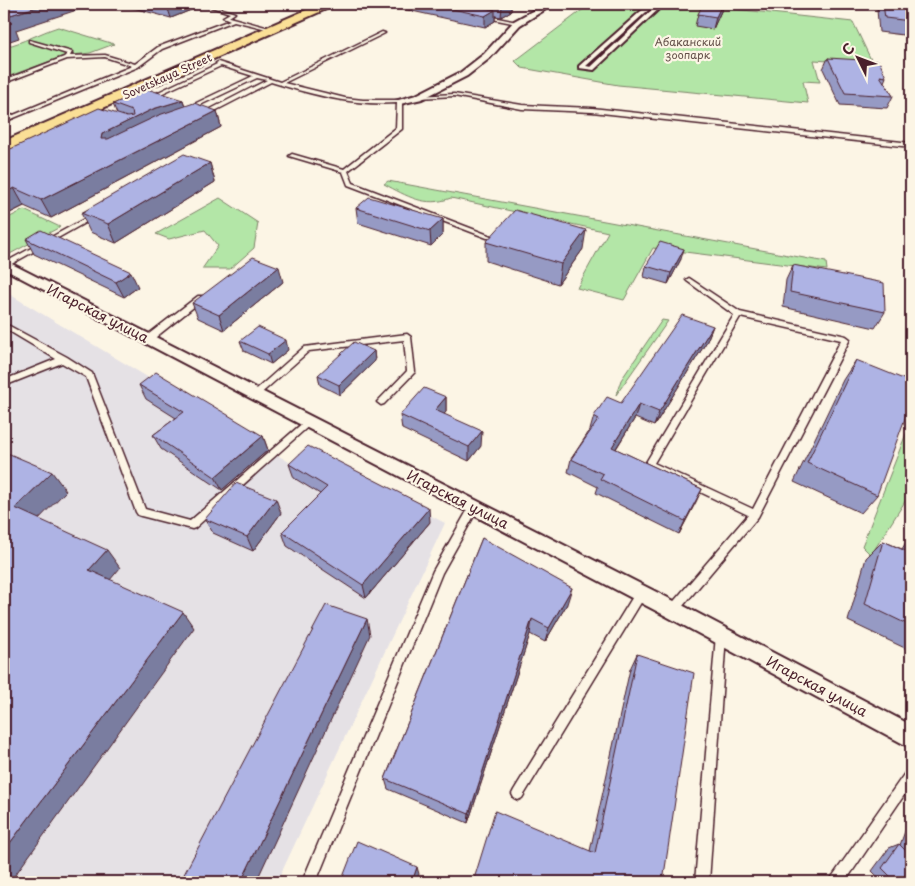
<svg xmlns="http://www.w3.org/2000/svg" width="915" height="886" font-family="'Playpen Sans',sans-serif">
<rect width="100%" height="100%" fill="#fcf5e5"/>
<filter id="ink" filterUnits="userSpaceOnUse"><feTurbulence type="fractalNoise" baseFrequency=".02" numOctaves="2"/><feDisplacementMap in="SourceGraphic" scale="10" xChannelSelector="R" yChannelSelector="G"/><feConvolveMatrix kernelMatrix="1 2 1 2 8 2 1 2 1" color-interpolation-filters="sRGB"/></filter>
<g filter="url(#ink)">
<!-- built -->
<path fill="#e5e1e5" d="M4 291 294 465 309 453 445 523 277 882H4Z"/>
<!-- green -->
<path fill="#b3e6a7" stroke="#7e8269" d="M590 4H707L706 6 853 22 873 64 814 60 820 82 803 81 808 103 618 85 522 68 515 61Z
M58 27 114 44 90 53 64 56 4 78V47C23 43 39 33 58 27Z
M388 181 826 262 827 270 653 248 624 300 577 288 608 232 451 198C425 208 407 196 384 184Z
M220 198 258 223 254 248 230 269H202L218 246 205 230 169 239 156 234Z
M24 210 60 227 8 255 4 253V220Z
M662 320 668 321 616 395 621 380Z
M911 421V492L871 555 862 546Z"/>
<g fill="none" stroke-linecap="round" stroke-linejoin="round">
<defs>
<path id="service" d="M202 4H207L235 13 229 17 273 29 271 30 234 21 162 49 138 67 4 122V119L132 66 105 57 67 59 4 83V80L64 57 67 54 29 42V40L72 52 70 56 105 55 135 64 158 47 230 20 223 17 230 13Z
M483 15 517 22 519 23 517 24 482 17Z
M382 32 385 33 284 83 345 98 363 100H402V129L348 171 353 183 491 236V238H487L348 185 343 172 289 156 292 154 344 169 396 128 397 103C354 106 313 95 271 82L207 115H203V113L267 80 257 78 196 107H192V105L253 76 221 66 152 98 148 97 217 64 216 63 218 62 280 82Z
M454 94 522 105 592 108 911 143V147L592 112 522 109 454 96 419 98 417 97 419 96Z
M95 213 97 214V216L8 266H4V263Z
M689 278 740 312 846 336 850 339 758 517 677 613 673 615 669 613 668 610 669 607 748 515 646 466 645 464 734 315 687 281 686 280ZM740 317 841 340 753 509 654 463Z
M198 296H204L205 298 151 341H145L144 339 145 337Z
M4 323 67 357 92 373 145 509 190 521 305 421 308 420 312 423 195 528 192 529 141 516 138 515 136 512 86 377 62 363 4 386V380L56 359 4 328Z
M407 334 411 337 415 372 384 404 381 405 377 402 407 371 404 340 309 351 257 397H251L250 395 304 347Z
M474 503 477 504 479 507 442 573 316 882H302L433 571 471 504Z
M641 588 645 590 646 593 645 596 522 798 518 800 514 798 512 794 514 790 637 590Z
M721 630 725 631 726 635 709 882H695L716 635 717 631Z
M911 768V785L845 882H830L832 877 907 770Z"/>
<path id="pedestrian" d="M649 4H655L586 66 591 67 658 4H664L594 70 579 68V66Z"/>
<path id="minor" d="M545 4H554L520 25 490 58 467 76 422 99 400 104 395 101 416 95 461 72 484 54 514 21Z
M4 260 680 604 911 725V748L666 616 4 269Z"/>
<path id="primary" d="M320 4H335L333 6 4 152V141Z"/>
</defs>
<!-- service casing -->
<use href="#service" stroke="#4a1f2b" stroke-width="3"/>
<!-- pedestrian casing -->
<use href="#pedestrian" stroke="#4a1f2b" stroke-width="4"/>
<!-- minor casing -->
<use href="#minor" stroke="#4a1f2b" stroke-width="4"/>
<!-- primary casing -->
<use href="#primary" stroke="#4a1f2b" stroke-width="4"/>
<!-- service -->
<use href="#service" fill="#fcf5e5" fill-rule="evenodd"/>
<!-- pedestrian -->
<use href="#pedestrian" fill="#fcf5e5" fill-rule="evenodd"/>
<!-- minor -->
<use href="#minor" fill="#fcf5e5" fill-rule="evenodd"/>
<!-- primary -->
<use href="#primary" fill="#fadf96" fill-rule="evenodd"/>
</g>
<!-- wall -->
<path fill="#969ac4" stroke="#4a1f2b" d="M122 4H201V6L171 18 122 5Z
M336 4H511V11L501 17 495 16V21L485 27 380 4 364 11 336 5Z
M879 4H911V36L879 32 877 10Z
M722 9 713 29 695 26 698 14Z
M828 58 886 77 884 82 893 96 887 108 840 105 823 69Z
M183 100 185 106 217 111 221 127 51 218 24 206 4 216V152L117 114 113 104Z
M210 163 215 182 116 243 90 232 81 213Z
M356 208 443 219V234L431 246 358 223Z
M26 239 138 287 124 297 34 254Z
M486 242 583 249 558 284 486 261Z
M681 259 668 284 644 277 646 266Z
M793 265 885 312 875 328 783 307 786 280Z
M283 282 224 330 198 318 192 303Z
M713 326 707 341 654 426 635 418 616 449 702 489 679 534 596 493 598 487 568 472 571 459 590 430 594 416 621 403Z
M240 341 288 350 271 364 244 351Z
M374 351 375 361 340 395 320 385 318 375Z
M856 360 877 495 861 513 794 482 843 380Z
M139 385 263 436 268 450 222 490 161 449 153 435 176 418 146 399Z
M446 397V412L444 414 481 446 469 461 402 429 400 415Z
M289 464 430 522 366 598 287 546 282 532 320 494 294 478Z
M281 513 253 551 213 533 205 519Z
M911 534V651L848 621 866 558 883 541 902 549Z
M482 538 567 604 545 642 530 634 468 823 388 789 385 779Z
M637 654 663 882H474V879L590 851 630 669Z
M911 815V867L901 882H883L872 871 889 848 899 844 900 845Z"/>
<!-- shaded-wall -->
<path fill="#7a7da0" stroke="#4a1f2b" d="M46 4H91L92 5 16 30 19 38 4 43V17Z
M174 4H201V6L171 18 167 6Z
M363 4H380L364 11Z
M505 4H511V11L501 17 502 6Z
M722 4H723L722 9 713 29 716 17Z
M495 10V21L485 27V16Z
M183 100 188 117 109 151 101 139 102 134 153 109Z
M217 111 221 127 51 218 41 200Z
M210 163 215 182 116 243 108 224Z
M14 188 24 206 4 216V193Z
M443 219V234L431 246 430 231Z
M586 230 583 249 558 284 561 264Z
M684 249 681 259 668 284 671 273Z
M279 267 283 282 224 330 219 315Z
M131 272 138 287 124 297 116 282Z
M713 326 707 341 654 426 659 412Z
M286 340 288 350 271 364 268 354Z
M374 351 375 361 340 395 339 385Z
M446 397V412L435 425V410Z
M639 404 635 418 608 461 612 447Z
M482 431 481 446 469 461V447Z
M263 436 268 450 222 490 215 477Z
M52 472 66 491 31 527 15 508Z
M702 489 696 502 679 534 685 521Z
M276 499 281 513 253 551 247 537Z
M429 508 430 522 366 598 363 585Z
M107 550 120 568 104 587 89 570Z
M572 588 567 604 545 642 549 628Z
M183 612 194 628 10 882H4V851Z
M367 619 370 635 256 882H241Z
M532 619 530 634 468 823 469 814Z
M417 867 419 874 417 882H412Z"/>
<!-- building -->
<path fill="#aeb3e4" stroke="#4a1f2b" d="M4 4H46L4 17V14L5 13 4 12Z
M157 4H174L167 6Z
M429 4H467L495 10 485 16Z
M491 4H505L502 6Z
M703 4H722L716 17 698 14Z
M883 4H911V21L885 18Z
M4 20 12 23 4 26Z
M828 58 879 61 886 77 880 76 893 96 845 93Z
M147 89 183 100 153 109 102 134 101 139H108L159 115 194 103 217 111 41 200 14 188 4 193V152L99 108 127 117 133 116 132 111 113 104Z
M184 154 210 163 108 224 81 213Z
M369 197 443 219 430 231 356 208Z
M515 210 586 230 561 264 486 242Z
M41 230 131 272 116 282 26 239Z
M660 242 684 249 671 273 646 266Z
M253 257 279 267 219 315 192 303Z
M793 265 884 283 885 312 790 292Z
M682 315 713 326 659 412 639 404 612 447 702 489 685 521 600 479 603 474 571 459 599 419 594 416 607 397 621 403Z
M258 327 286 340 268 354 240 341Z
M354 342 374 351 339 385 318 375Z
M856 360 911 382V402L877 495 807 463Z
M156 372 263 436 215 477 153 435 184 412 139 385Z
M424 388 446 397 435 410 482 431 469 447 400 415Z
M308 446 429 508 363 585 282 532 327 487 289 464Z
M5 452 52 472 15 508 107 550 89 570 183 612 4 851V453Z
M236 483 276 499 247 537 205 519Z
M482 538 572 588 549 628 532 619 469 814 385 779Z
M883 541 908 552 911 547V626L865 604Z
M326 605 367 619 241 882H180Z
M637 654 694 673 663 882H480L474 879 495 811 595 853Z
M357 841 417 867 412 882H341Z
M911 841V867L901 882H896L882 868 899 844 907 852Z"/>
</g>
<g text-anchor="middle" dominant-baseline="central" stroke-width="4.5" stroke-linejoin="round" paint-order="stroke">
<!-- far-park labels -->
<g font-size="11" fill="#64514a" stroke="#fcf5e5">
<text x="688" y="41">Абаканский<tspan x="688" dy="13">зоопарк</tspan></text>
</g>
<!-- far-street labels -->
<g font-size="11" fill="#4a1f2b" stroke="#fcf5e5">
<text transform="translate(167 76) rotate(-24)">Sovetskaya Street</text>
</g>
<!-- street labels -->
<g font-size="14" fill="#4a1f2b" stroke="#fcf5e5">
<text transform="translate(98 313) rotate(27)">Игарская улица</text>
<text transform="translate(458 499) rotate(27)">Игарская улица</text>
<text transform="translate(817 686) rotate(28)">Игарская улица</text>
</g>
</g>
<!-- margin -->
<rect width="915" height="886" fill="none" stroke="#fcf5e5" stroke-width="20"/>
<rect x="10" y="10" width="895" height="866" fill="none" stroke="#4a1f2b" stroke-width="2" filter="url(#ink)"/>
<!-- north arrow -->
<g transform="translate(858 58) rotate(312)" stroke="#fcf5e5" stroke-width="4" paint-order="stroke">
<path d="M0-4L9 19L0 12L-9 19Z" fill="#4a1f2b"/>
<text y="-8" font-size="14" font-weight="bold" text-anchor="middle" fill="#4a1f2b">С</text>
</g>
</svg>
